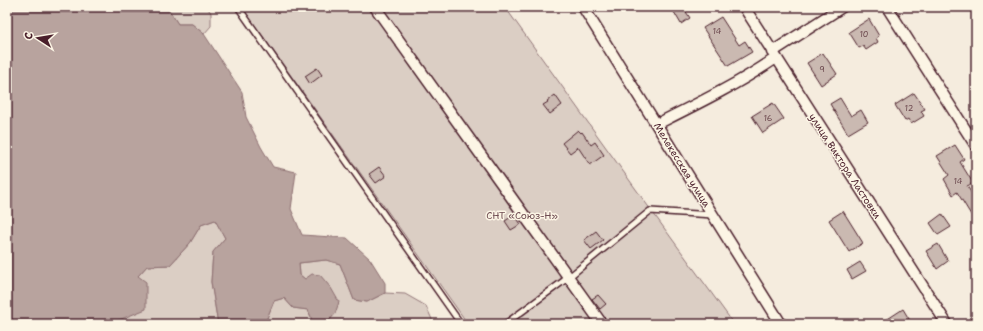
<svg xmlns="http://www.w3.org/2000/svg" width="983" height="331" font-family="'Shantell Sans',sans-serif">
<rect width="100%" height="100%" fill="#f5ecde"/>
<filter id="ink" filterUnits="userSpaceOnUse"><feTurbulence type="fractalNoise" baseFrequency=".025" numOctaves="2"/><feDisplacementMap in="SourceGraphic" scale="8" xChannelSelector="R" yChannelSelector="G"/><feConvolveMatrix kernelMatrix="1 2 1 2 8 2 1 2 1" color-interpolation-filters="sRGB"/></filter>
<g filter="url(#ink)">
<!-- green -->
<path fill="#dbcec4" stroke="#927678" d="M167 7H207L211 13V26L204 34 192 24H178Z
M242 7H505L648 206 734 324H468Z
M215 220 225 238 213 252 211 282 218 324H109L138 276 147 266 170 265 190 243 201 225Z
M326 260 340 264 354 300 367 302 385 293 405 294 426 306 434 324H326L335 314 305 279 300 275 299 263Z
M284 298 293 308 308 310 311 317 312 324H266L265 323 274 301Z"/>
<!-- water -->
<path fill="#b8a39e" stroke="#8c6e70" d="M7 7H167L178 24H192L204 34 242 92 246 117 261 147 273 167 296 172 291 209 302 235 347 238 370 259 385 283V293L367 302 354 300 340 264 326 260 299 263 300 275 305 279 312 274 320 275 331 288 339 302 335 314 326 324H312L311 317 308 310 293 308 284 298 274 301 265 323 266 324H218L211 282 213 252 225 238 215 220 201 225 190 243 170 265 147 266 138 276 146 282V309L109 324H64L61 322 57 324H7Z"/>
<!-- building -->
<path fill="#cab9b1" stroke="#4a1f2b" d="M682 7H683L690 18 681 24 674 12Z
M721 17 739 45 745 41 752 52 728 66 703 28Z
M869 19 879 36 876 38 878 42 866 50 863 46 859 48 849 32Z
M823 53 837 74 821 85 807 63Z
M317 68 322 75 310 84 305 76Z
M914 93 925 109 921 111 924 116 911 124 908 119 905 121 895 105Z
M555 95 562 105 550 114 543 105 548 102 547 101Z
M840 98 851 116 861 110 868 122 848 134 830 104Z
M773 103 784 119 763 133 752 116Z
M578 130 581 133 582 132 591 145 595 142 604 155 590 165 578 147 570 153 562 143Z
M955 145 964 159 960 162 973 183 967 186 976 200V223L957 192 953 195 944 179 949 175 937 156Z
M379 167 386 176 376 183 369 174Z
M843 211 863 243 849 252 829 220Z
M942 214 951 227 938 235 930 223Z
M514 215 521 224 511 230 505 221Z
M596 231 603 240 591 249 584 240Z
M938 244 948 261 937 269 926 251Z
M860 262 866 271 852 279 847 270Z
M598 295 606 304 600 309 592 299Z
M903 309 912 324H880Z"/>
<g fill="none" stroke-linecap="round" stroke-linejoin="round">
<defs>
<path id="lane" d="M238 7 461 324
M505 324 569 277 650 211 713 215"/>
<path id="street" d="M375 7 602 324
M583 7 781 324
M744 7 947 324
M887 7 976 146
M772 52 842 7
M657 124C697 104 738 84 776 58"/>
</defs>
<!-- lane casing -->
<use href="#lane" stroke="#4a1f2b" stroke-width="8"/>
<!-- street casing -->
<use href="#street" stroke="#4a1f2b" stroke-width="13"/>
<!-- lane -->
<use href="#lane" stroke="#fcf5e5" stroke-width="5"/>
<!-- street -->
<use href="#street" stroke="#fcf5e5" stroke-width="10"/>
</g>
</g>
<g text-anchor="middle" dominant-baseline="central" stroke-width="3" stroke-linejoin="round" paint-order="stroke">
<!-- number labels -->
<g font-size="8" fill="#6a464c">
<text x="717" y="31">14</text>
<text x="864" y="34">10</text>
<text x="822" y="69">9</text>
<text x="909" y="108">12</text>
<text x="768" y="118">16</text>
<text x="958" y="181">14</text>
</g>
<!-- street labels -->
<g font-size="10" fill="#4a1f2b" stroke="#fcf5e5">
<text transform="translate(682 165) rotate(58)">Мелекесская улица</text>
<text transform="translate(845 166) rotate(57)">улица Виктора Ластовки</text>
</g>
<!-- park labels -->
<g font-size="10" fill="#6e4b51" stroke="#fcf5e5">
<text x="522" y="215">СНТ «Союз-Н»</text>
</g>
</g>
<!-- margin -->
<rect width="983" height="331" fill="none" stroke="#fcf5e5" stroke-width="24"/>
<rect x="12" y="12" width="959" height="307" fill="none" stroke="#4a1f2b" stroke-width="1.5" filter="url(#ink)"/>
<!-- north arrow -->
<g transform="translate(38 38) rotate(282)" stroke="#fcf5e5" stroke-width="3" paint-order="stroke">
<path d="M0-3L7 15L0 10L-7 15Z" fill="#4a1f2b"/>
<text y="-6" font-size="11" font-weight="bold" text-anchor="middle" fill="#4a1f2b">С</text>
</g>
</svg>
